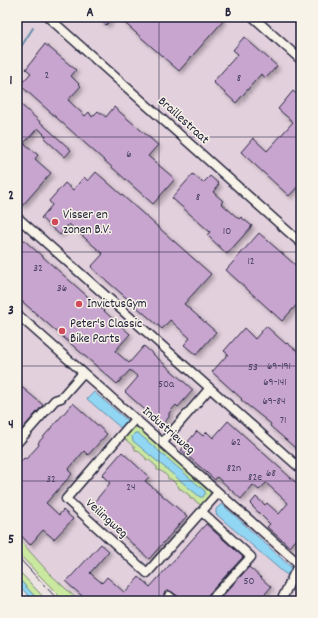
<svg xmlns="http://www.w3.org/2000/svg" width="318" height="618" font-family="Dekko,sans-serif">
<defs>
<filter id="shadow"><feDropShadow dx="3" dy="3" stdDeviation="2" flood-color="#0004"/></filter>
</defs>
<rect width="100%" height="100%" fill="#eee3e3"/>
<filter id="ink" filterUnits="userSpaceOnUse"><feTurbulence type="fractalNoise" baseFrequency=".025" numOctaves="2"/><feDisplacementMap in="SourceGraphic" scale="8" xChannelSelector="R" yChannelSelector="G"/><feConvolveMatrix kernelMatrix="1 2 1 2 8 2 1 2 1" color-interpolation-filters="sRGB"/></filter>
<g filter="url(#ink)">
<!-- built -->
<path fill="#e3d0dd" d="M17 17H301V598L299 601H75L17 542Z"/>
<!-- green -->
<path fill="#cae8a0" stroke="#76856e" d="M137 427 141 428 206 489 210 491 211 497 203 507 193 499H190V496L181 489H179V487L171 479H168C168 475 161 470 157 470V467L149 460H146V458L137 450H135V448L124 438 133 428Z
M17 537 49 573 79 601H64L17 552Z
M17 569 47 601H39L17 577Z"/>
<!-- water -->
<path fill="#91d6f3" stroke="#658ea9" d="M94 392 128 421 122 429 87 399Z
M135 433H138L205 491V494L203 497H200L133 441 132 436Z
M222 504 292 568V571L288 575 284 573 216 514V509Z
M17 577 39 601H33L17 583Z"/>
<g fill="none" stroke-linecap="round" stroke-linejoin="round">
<!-- stream -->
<path stroke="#658ea9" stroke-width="2" d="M17 53 33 28"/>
</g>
<!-- building -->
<path fill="#c8a5cf" stroke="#22223b" filter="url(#shadow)" d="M97 17H113L106 25Z
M118 17H221L224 20 179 71Z
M244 37 277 66 266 78 261 74 236 103 213 82 238 54 233 50Z
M45 44 76 70 71 76 81 86 68 100 85 116 89 112 92 117 98 111 106 117 114 107 158 145 148 156 175 179 153 204 20 85 31 73 26 69Z
M293 91 301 98V183L289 196 241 152 253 138 267 151 293 122 278 109Z
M17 101 71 150 65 157 44 138 46 136 38 128 24 143 38 155 35 159 51 173 22 206 17 202Z
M96 172 211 274 184 304 216 332 196 355 184 345 190 338 170 320 162 329 91 267 103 254 69 224 60 235 41 218 52 205 49 201 65 183 73 190 84 177 88 181Z
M193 174 203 183 210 176 219 184 213 192 223 201 221 203 239 219 241 217 252 226 227 254 207 235 210 232 172 198Z
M259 233 301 270V300L282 321 226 270Z
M17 234 130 334 115 351 129 363 144 346 193 390 178 407 176 405 169 413V417L162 425 125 392 138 377 130 370 117 384 17 297Z
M266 326 286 344 287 343 301 354V453L270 426 271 424 241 400 242 399 212 372 228 354 224 351 244 328 255 339Z
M17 383 43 405 17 435Z
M73 403 107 434 88 455 84 451 68 470 72 474 46 503 59 515 63 510 73 519 54 539 43 530 30 545 17 531V467L24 458 26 459 39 445 38 443Z
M228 421 301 487V534L290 547 267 527 270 524 250 504 256 497 265 505 267 503 279 514 288 503 266 483 259 490 253 485 241 499 217 477 215 480 181 450 197 431 203 436 207 432 213 438Z
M122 452 149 477 145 481 187 516 149 559 91 506 110 483 102 475Z
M206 524 243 557 206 597 205 601H180L179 597 170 591 165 592 164 595V598L166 601H88L66 582 101 544 109 551 90 573 102 583 107 577 125 593 139 577 150 587Z
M249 567 271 587 259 601H218Z"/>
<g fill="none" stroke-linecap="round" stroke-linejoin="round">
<defs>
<path id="minor" d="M48 17 301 243
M253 17 301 60
M17 217 301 469
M17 314 298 563
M135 419 66 499 147 573 218 493
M163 442 209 389
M17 443 55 400 61 398 83 373
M202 512 251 557 210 601
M169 596 175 601
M281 601 301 559"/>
</defs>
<!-- minor casing -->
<use href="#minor" stroke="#22223b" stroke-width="11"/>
<!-- path -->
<path stroke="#22223b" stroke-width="1" stroke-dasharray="3 3" stroke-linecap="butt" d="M17 593 24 601
M299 601 301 598"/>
<!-- minor -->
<use href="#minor" stroke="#f7f3e8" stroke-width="8"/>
<!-- tram -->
<path stroke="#22223b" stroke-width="1" d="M17 556 59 601"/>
</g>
</g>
<!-- grid -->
<path fill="none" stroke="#22223b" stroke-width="1" stroke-opacity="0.55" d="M159 17V601M17 137H301M17 252H301M17 366H301M17 481H301"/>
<!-- markers -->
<g fill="#d1495b" stroke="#f7f3e8" stroke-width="1.5">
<circle cx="55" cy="222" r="4"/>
<circle cx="79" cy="304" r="4"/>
<circle cx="62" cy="331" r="4"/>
</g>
<g text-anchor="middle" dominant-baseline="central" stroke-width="3" stroke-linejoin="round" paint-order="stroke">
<!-- number labels -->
<g font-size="11" fill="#4c4360">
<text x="47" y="76">2</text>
<text x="239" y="79">8</text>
<text x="129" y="155">6</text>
<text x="198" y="198">8</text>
<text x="227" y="232">10</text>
<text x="251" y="262">12</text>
<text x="38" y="269">32</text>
<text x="62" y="289">36</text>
<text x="279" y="367">69-191</text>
<text x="253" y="368">53</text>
<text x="275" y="383">69-141</text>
<text x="166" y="385">50a</text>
<text x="274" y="402">69-84</text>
<text x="283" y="421">71</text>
<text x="236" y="443">62</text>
<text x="234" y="469">82n</text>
<text x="271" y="474">68</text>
<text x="255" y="478">82e</text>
<text x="51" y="480">32</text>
<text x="131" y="488">24</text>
<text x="249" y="582">50</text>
</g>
<!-- street labels -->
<g font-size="13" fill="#22223b" stroke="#f7f3e8">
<text transform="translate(183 121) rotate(42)">Braillestraat</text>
<text transform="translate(168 431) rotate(41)">Industrieweg</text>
<text transform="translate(106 519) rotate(42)">Veilingweg</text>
</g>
<!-- poi labels -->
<g font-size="13" fill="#22223b" stroke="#f7f3e8" text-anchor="start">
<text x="63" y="215">Visser en<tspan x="63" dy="15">zonen B.V.</tspan></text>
<text x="87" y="304">InvictusGym</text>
<text x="70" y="324">Peter's Classic<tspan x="70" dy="15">Bike Parts</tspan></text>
</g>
</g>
<!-- margin -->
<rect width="318" height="618" fill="none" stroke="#f7f3e8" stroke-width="44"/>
<rect x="22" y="22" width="274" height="574" fill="none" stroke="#22223b" stroke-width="1.5"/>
<g font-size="13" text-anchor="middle" font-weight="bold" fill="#22223b">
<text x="90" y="16">A</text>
<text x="228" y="16">B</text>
<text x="11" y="84">1</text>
<text x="11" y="199">2</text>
<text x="11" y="314">3</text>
<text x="11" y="428">4</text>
<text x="11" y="543">5</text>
</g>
</svg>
